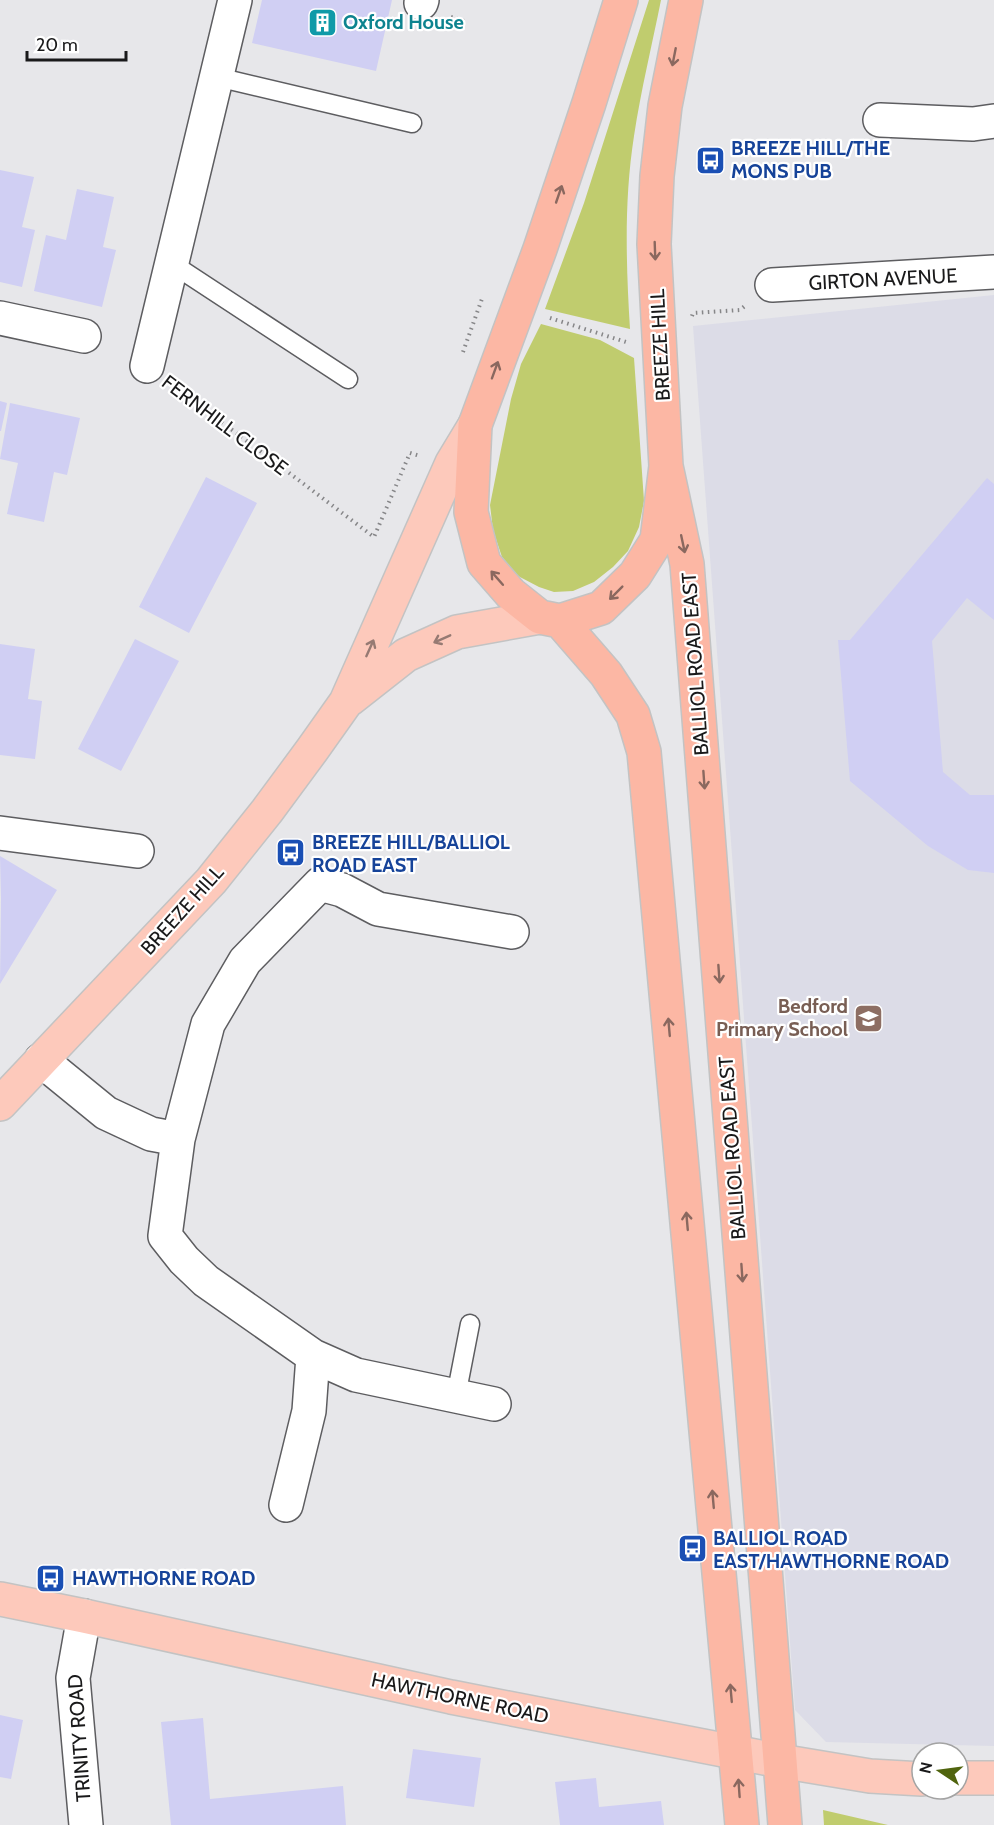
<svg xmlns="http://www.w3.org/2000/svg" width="994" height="1825" font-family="Cabin,sans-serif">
<rect width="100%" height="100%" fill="#e7e7ea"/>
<!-- built -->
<path fill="#dcdce7" d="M994 295V1746L826 1742 795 1710 693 326Z"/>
<!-- green -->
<path fill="#c0cc6e" d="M649 0H661C652 45 641 90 634 136 624 200 626 264 630 329L545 309 584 203Z
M541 324 600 340 634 358 644 501 639 527 628 551 613 567 594 582 573 591 554 592 539 587 518 576 502 557 493 530 490 505 511 399 521 364Z
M823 1810 888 1825H824Z"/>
<!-- building -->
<path fill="#d0cff3" d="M262 0H392L376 71 252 43Z
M0 170 34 177 22 227 35 230 22 287 0 282Z
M77 189 114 197 103 247 116 250 102 307 34 291 46 235 66 240Z
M0 401 7 403 1 431H0Z
M10 403 80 418 67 475 54 472 44 522 7 514 18 463 0 459Z
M206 477 257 503 189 633 139 607Z
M987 478 994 484V620L967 598 932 641 943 772 970 795H994V873L968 870 928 846 850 781 838 640H850Z
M135 639 179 661 121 771 78 749Z
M0 644 35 649 28 699 42 701 35 759 0 755Z
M0 856 57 890 0 984 1 899Z
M0 1715 23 1720 11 1779 0 1777Z
M203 1718 210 1799 343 1786 346 1825H171L161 1722Z
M413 1749 481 1758 474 1807 406 1798Z
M596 1778 599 1807 661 1801 664 1825H560L555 1782Z"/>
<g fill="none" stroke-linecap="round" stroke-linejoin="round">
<defs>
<path id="service" d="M217 77 412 123
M171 263 348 379
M456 1396 470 1324"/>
<path id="minor" d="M421 3 422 0
M880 120 973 124 994 121
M772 285 994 272
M0 318 84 336
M147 366 235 0
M0 833 137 851
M41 1060 106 1113 151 1134 178 1139
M494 1404 356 1375 313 1356 206 1281 184 1260 165 1236 178 1139 208 1024 245 961 320 884 342 890 378 909 512 932
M286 1505 309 1411 313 1356
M84 1616 73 1678 86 1825"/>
<path id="primary" d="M350 699 406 655 457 632 540 617
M0 1104 211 881 267 811 312 750 346 702 452 463 475 425
M0 1599 84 1616 451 1697 780 1761 870 1776 922 1779
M958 1778H994"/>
<path id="trunk" d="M621 0 589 103 540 249 475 425 471 512 484 563 511 594 540 617 560 621 601 608 635 575 657 540 666 466 654 244 657 176 665 106 686 0
M666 466 687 564 785 1825
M560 621 606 674 633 715 644 752 742 1825"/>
</defs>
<!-- service casing -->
<use href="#service" stroke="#5d5d60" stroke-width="21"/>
<!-- minor casing -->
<use href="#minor" stroke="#5d5d60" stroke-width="36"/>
<!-- primary casing -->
<use href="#primary" stroke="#c3c3c3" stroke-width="36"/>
<!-- trunk casing -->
<use href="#trunk" stroke="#c3c3c3" stroke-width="36"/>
<!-- path -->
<path stroke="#868688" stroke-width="4" stroke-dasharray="1.5 4.5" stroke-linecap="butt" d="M451 17 468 22
M692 316 693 313 740 310 746 305
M550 318 626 342
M463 352 483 296
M174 386 374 537 410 453 420 456"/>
<!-- service -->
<use href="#service" stroke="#fff" stroke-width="18"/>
<!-- minor -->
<use href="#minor" stroke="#fff" stroke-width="33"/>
<!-- primary -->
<use href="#primary" stroke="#fdc9bb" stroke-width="33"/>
<!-- trunk -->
<use href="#trunk" stroke="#fcb7a4" stroke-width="33"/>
</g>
<!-- one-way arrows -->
<defs><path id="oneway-shaft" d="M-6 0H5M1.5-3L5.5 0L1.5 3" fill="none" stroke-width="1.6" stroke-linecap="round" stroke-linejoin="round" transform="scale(1.5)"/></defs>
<g stroke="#8a685f">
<use href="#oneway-shaft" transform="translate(674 57) rotate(101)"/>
<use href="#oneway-shaft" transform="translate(559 194) rotate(-71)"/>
<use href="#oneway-shaft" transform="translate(655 251) rotate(88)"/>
<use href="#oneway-shaft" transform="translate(495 370) rotate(-70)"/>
<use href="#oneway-shaft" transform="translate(683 544) rotate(78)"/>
<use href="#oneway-shaft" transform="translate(497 578) rotate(-131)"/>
<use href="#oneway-shaft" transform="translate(616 593) rotate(135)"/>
<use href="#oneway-shaft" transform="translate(704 780) rotate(86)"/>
<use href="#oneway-shaft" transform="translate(719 974) rotate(86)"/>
<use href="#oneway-shaft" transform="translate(669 1027) rotate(-95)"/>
<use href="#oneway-shaft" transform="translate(687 1221) rotate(-95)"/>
<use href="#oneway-shaft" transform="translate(742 1273) rotate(86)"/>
<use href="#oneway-shaft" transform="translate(713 1499) rotate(-95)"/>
<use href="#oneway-shaft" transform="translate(731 1693) rotate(-95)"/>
<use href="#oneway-shaft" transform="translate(739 1788) rotate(-94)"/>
</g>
<g stroke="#967a73">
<use href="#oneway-shaft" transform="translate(442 639) rotate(156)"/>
<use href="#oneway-shaft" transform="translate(370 648) rotate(-66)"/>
</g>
<!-- icons -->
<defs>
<symbol id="building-square" viewBox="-11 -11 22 22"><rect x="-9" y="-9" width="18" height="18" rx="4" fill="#0f9aa8" stroke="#fff"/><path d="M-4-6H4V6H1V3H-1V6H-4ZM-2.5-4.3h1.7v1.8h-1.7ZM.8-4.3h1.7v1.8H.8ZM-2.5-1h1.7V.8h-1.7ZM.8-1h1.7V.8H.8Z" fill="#fff"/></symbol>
<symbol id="bus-square" viewBox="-11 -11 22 22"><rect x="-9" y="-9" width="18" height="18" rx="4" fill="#1a4fb4" stroke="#fff"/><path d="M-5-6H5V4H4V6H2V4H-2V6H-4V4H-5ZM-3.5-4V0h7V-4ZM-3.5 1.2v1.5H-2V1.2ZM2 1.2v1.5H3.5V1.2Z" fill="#fff"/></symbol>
<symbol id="school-square" viewBox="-11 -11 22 22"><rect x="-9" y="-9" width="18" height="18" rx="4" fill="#8d6e63" stroke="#fff"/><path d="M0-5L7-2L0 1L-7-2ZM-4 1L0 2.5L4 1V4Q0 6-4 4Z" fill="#fff"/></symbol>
</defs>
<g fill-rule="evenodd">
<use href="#building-square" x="306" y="6" width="33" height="33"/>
<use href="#bus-square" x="694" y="144" width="33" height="33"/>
<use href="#bus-square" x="274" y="836" width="33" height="33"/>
<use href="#school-square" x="852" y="1002" width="33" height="33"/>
<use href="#bus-square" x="676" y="1532" width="33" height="33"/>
<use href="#bus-square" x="34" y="1562" width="33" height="33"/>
</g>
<g text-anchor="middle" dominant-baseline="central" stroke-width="4.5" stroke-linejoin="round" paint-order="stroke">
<!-- culture labels -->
<g font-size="20" font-weight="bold" fill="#0d838f" stroke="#fff" text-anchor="start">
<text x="343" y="22">Oxford House</text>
</g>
<!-- transit labels -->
<g font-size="20" font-weight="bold" fill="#164399" stroke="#fff" text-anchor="start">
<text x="731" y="148">BREEZE HILL/THE<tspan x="731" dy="23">MONS PUB</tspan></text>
<text x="312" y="842">BREEZE HILL/BALLIOL<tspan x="312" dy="23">ROAD EAST</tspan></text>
<text x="713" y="1538">BALLIOL ROAD<tspan x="713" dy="23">EAST/HAWTHORNE ROAD</tspan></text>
<text x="72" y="1578">HAWTHORNE ROAD</text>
</g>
<!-- street labels -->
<g font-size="20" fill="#19191a" stroke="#fff">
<text transform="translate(883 279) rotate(-3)">GIRTON AVENUE</text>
<text transform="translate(660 345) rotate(-93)">BREEZE HILL</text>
<text transform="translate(225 425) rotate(37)">FERNHILL CLOSE</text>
<text transform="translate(695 664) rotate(-94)">BALLIOL ROAD EAST</text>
<text transform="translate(182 910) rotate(-48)">BREEZE HILL</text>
<text transform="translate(732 1148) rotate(-94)">BALLIOL ROAD EAST</text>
<text transform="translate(460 1698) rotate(12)">HAWTHORNE ROAD</text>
<text transform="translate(79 1738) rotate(-94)">TRINITY ROAD</text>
</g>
<!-- education labels -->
<g font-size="20" font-weight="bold" fill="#785e54" stroke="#fff" text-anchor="end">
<text x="848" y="1006">Bedford<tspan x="848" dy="23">Primary School</tspan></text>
</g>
</g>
<!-- north arrow -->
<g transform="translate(940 1771) rotate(283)"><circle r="28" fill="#ffffff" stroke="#a3a3a3" stroke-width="1.5"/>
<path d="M0-4.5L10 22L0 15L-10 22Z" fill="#50640e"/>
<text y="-9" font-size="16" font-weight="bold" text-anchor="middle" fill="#19191a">N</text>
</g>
<!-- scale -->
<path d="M27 51v9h99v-9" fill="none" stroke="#19191a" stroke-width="3"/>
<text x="36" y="51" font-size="18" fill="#19191a" stroke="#ffffff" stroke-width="4.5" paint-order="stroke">20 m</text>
</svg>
